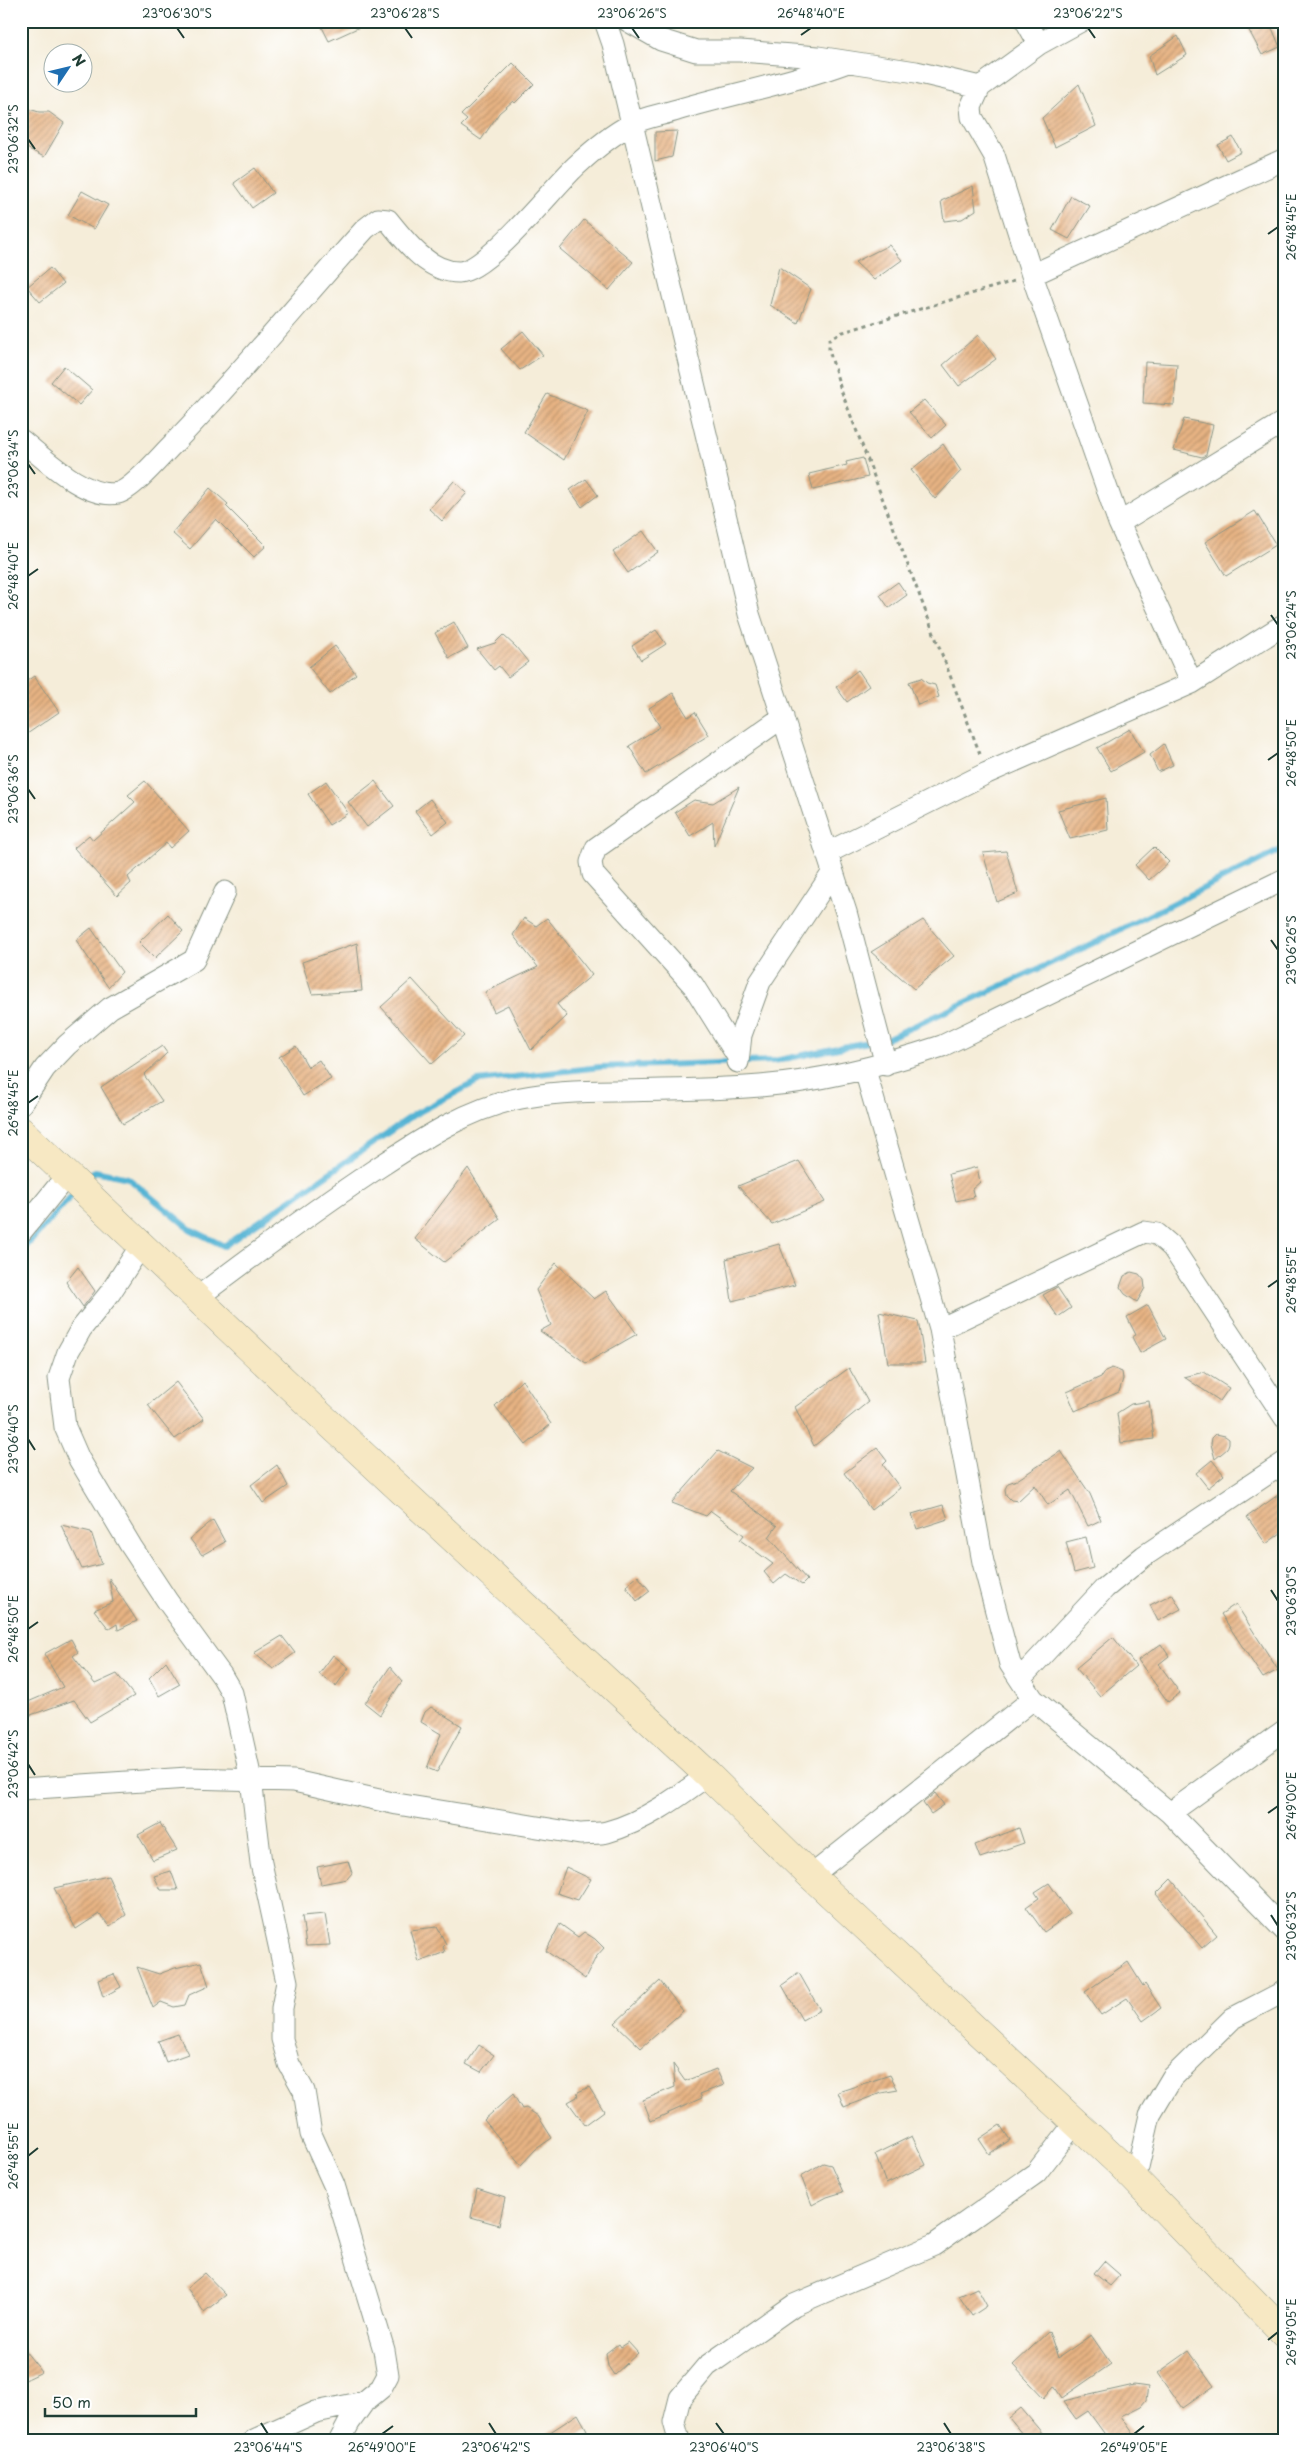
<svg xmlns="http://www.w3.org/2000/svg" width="1306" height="2461" font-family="'Playpen Sans',sans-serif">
<defs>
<pattern id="building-hatch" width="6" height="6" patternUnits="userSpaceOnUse" patternTransform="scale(1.25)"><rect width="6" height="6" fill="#e7b383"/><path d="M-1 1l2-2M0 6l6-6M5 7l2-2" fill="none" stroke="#bb936c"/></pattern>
</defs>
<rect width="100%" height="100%" fill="#fff"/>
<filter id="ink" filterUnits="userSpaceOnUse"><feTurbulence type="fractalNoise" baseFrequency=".02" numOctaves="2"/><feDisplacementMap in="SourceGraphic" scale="10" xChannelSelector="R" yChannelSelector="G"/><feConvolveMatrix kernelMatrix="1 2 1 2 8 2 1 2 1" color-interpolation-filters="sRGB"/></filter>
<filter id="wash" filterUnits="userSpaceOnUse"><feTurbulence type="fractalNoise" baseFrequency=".0096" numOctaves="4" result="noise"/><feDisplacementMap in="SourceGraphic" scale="20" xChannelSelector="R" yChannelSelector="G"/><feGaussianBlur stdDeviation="1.12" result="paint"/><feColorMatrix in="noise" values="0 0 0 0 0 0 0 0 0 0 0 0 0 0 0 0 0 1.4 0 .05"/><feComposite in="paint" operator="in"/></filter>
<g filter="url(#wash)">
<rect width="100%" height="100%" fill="#f5edd9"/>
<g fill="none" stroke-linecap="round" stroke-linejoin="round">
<!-- stream -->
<path stroke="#55b4d4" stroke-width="6" d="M84 1182 95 1171 128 1178 190 1229 224 1246 415 1114 478 1081 600 1067 774 1061 888 1038 1077 951 1285 848
M21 1252 75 1192"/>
</g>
<g id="blocks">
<!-- building -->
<path fill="url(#building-hatch)" d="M319 21H373L329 41Z
M1244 21H1269L1280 47 1262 55Z
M1178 36 1187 55 1155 75 1149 56Z
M513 63 534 84 515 103 513 101 499 113 481 140 461 126 467 120 461 115Z
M1079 84 1096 126 1055 147 1042 118Z
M29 109 39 112H49L64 123 44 157 21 145V121Z
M677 131 672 157 655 161V132Z
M1233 137 1241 152 1226 160 1218 145Z
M255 168 273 193 252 208 234 183Z
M973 186 976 210 962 219 944 221 941 201Z
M82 191 108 205 94 229 68 215Z
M1071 196 1090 206 1069 239 1052 230Z
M584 220 633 262 609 290 560 249Z
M889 245 902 260 874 280 855 262Z
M779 267 811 289 798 323 770 305Z
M50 268 63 284 40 302 27 287Z
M523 331 543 355 520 370 501 349Z
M978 335 996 359 959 386 943 365Z
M1145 362 1177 364 1174 405 1143 403Z
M64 366 92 390 79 405 51 382Z
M547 394 588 411 564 460 524 432Z
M924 400 946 425 932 438 909 412Z
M1184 419 1213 425 1206 455 1202 457 1174 450Z
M943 444 961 471 935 499 911 470Z
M863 458 868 477 813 490 809 474 847 465 846 462Z
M586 479 598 495 582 507 570 490Z
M454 481 467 493 442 521 429 509Z
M210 488 228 504 226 506 266 546 254 557 216 519 190 549 172 533Z
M1255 511 1276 545 1226 576 1205 542Z
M643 531 658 552 628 573 613 552Z
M898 582 907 595 889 608 880 595Z
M454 622 468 648 449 658 435 633Z
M656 630 666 644 641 660 632 646Z
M503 635 516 647 528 662 508 677 499 666 494 670 477 649 495 643Z
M335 646 356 674 330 694 309 667Z
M858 670 869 686 847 702 836 687Z
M34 676 59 712 27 734 21 726V685Z
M921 678 927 683 935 685 939 697 918 705 909 682Z
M673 693 688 717 695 712 709 735 646 774 629 746 660 727 649 708Z
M1130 729 1144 752 1111 771 1097 748Z
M1164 744 1173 765 1158 772 1150 755Z
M145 781 189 831 170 848 166 843 128 877 131 883 117 896 74 848 89 835 93 840 135 802 128 795Z
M326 781 348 813 329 825 308 794Z
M375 781 394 806 367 827 348 802Z
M739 787 714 846 713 822 690 836 675 812 694 800 713 803Z
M1106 798 1108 830 1070 839 1058 810Z
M430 799 448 822 433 834 415 811Z
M1154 847 1169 862 1149 880 1135 865Z
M1006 851 1018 893 997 902 983 853Z
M168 914 183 931 155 958 139 942Z
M524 918 536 926 547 918 592 975 557 1004 567 1016 531 1050 508 1005 494 1012 485 992 538 967 513 935Z
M923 920 954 956 914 989 871 952Z
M91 928 122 972 108 987 76 940Z
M357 943 362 991 312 994 302 962Z
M412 979 464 1036 432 1064 381 1007Z
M162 1046 167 1053 144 1075 162 1101 123 1124 101 1087Z
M296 1046 308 1067 319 1060 331 1079 303 1096 279 1057Z
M799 1161 825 1202 772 1224 738 1186Z
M977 1167 980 1182 972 1189 974 1197 956 1201 949 1174Z
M468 1168 500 1219 444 1262 415 1239Z
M779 1244 795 1285 732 1301 726 1259Z
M556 1263 594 1299 606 1291 637 1334 586 1363 540 1331 551 1325 536 1290Z
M78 1267 95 1291 83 1307 66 1282Z
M1131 1272 1139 1274 1144 1280 1145 1288 1137 1302 1125 1294 1120 1287 1124 1276Z
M1057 1287 1071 1308 1058 1317 1043 1295Z
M1148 1305 1166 1339 1140 1353 1132 1337 1136 1335 1127 1317Z
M879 1312 918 1321 925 1363H888Z
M849 1368 868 1402 814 1446 795 1407Z
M1112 1368 1122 1372 1123 1379 1119 1392 1075 1411 1067 1392 1101 1377 1105 1371Z
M1204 1372 1229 1388 1220 1401 1184 1377Z
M522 1380 551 1424 526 1445 495 1406Z
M176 1382 204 1419 175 1439 148 1405Z
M1149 1401 1154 1439 1121 1443 1117 1413 1131 1404Z
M1216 1434 1225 1436 1229 1439V1443L1227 1449 1215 1459 1211 1444 1212 1438Z
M877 1448 887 1461 883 1465 900 1488 871 1510 844 1473Z
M718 1451 752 1468 730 1491 777 1526 769 1537 807 1580 802 1585 786 1574 774 1584 764 1572 773 1564 740 1540 744 1535 711 1511 706 1516 672 1503Z
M1061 1451 1090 1494 1101 1520 1088 1526 1070 1490 1048 1505 1035 1485 1018 1501 1011 1500 1006 1495 1005 1489 1008 1483 1017 1480Z
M1212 1460 1224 1475 1208 1488 1196 1473Z
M277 1465 288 1486 263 1503 251 1485Z
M1285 1490V1530L1266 1544 1247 1517Z
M943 1505 948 1519 917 1529 912 1514Z
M213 1520 225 1542 202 1555 190 1539Z
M61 1525 91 1532 102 1564 82 1569Z
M1086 1537 1093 1568 1074 1573 1066 1542Z
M638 1576 650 1591 637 1601 626 1586Z
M109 1578 137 1621 118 1630 117 1624 109 1629 94 1610 113 1602Z
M1172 1594 1181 1609 1158 1621 1150 1605Z
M1236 1604 1278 1670 1263 1678 1221 1614Z
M282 1636 295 1653 273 1669 254 1653Z
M1113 1637 1136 1666 1100 1696 1076 1668Z
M71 1639 78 1652 73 1656 95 1684 117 1674 134 1696 90 1722 74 1700 22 1718 21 1705 63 1687 44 1654Z
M1161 1644 1169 1656 1159 1664 1180 1693 1168 1702 1138 1660Z
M333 1655 349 1668 336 1686 319 1674Z
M166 1661 180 1684 159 1696 149 1678Z
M390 1667 402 1681 380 1715 365 1703Z
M431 1707 462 1726 437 1772 427 1768 441 1734 421 1722 425 1712Z
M935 1793 944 1805 931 1814 923 1803Z
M160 1823 177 1850 153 1860 138 1835Z
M1019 1828 1024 1843 980 1858 975 1845Z
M348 1861 352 1873 347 1879 321 1884 317 1867Z
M566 1867 591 1879 578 1900 557 1893Z
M171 1871 178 1890H161L154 1876Z
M108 1876 126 1915 110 1926 99 1914 76 1929 54 1888Z
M1171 1879 1217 1935 1202 1948 1156 1894Z
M1049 1883 1070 1914 1044 1932 1026 1907 1039 1898 1035 1892Z
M325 1914 330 1945 306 1946 302 1916Z
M560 1924 578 1937 584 1932 595 1939 604 1948 596 1957 585 1979 546 1951Z
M437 1927 446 1944 443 1947 445 1952 419 1962 410 1930Z
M201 1962 209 1986 189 1995 185 2005 174 2007 161 2002 153 2008 137 1967 159 1974 175 1968Z
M1128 1962 1143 1986 1145 1984 1161 2008 1143 2021 1127 1998 1101 2015 1085 1992Z
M799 1973 820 2010 802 2020 782 1985Z
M114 1974 121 1987 103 1997 98 1980Z
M660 1981 683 2011 641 2048 615 2023Z
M178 2034 188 2054 166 2062 158 2041Z
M479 2045 494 2055 481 2072 466 2064Z
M673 2064 685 2081 716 2069 724 2085 700 2094 702 2098 651 2121 643 2100 675 2087Z
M890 2075 898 2090 881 2093 844 2107 838 2092Z
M589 2087 604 2111 585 2125 568 2102 577 2097 578 2092Z
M513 2094 522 2109 526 2108 538 2116 552 2138 536 2149 521 2165 484 2120Z
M1000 2125 1010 2140 989 2154 979 2139Z
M912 2136 926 2165 886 2184 875 2154Z
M823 2163 831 2165 843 2192 827 2197 812 2205 801 2176Z
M477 2189 505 2198 499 2225 471 2217Z
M1104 2261 1120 2275 1110 2286 1094 2273Z
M205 2273 226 2295 204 2312 187 2288Z
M977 2288 987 2306 972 2316 959 2296Z
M1049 2331 1058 2358 1091 2335 1111 2364 1062 2398 1054 2386 1044 2398 1013 2365Z
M628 2342 638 2353 614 2375 608 2366 606 2353 618 2344 620 2347Z
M21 2346 42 2372 21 2382Z
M1189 2351 1214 2386 1183 2408 1158 2373Z
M1134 2385 1148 2387 1146 2400 1141 2406 1121 2416 1138 2440H1109L1088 2411 1076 2419 1063 2401Z
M1021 2408 1048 2440H1027L1009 2418Z
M578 2414 587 2430 573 2440H538Z"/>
</g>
</g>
<g filter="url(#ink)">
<use href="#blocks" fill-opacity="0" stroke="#8a9586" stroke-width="1"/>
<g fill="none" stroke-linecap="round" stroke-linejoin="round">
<defs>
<path id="minor" d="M605 21 613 44 749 614 846 912 886 1065
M628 21 661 40 696 51H740L818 57 916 72 980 87
M1026 21 1039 44
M1081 21 1039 44 980 87 971 107 972 117 994 155 1032 275 1119 523 1192 683
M1032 275 1285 159
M21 440C45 459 86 500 118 493 132 490 160 457 171 446 239 376 300 301 365 229L378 219 388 220C405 241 428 272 459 272 488 271 553 187 576 166 590 153 613 134 630 125 643 117 662 115 677 110 734 93 792 83 848 62
M1119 523 1285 421
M827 853 987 773 1192 683 1285 624
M738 1057 693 985 593 874 591 862 596 848 783 717
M738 1062 741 1035 760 982 833 872
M865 1070 940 1329 983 1562 1010 1664 1033 1699 1170 1813 1285 1931
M21 1104 45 1068 67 1045 110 1008 194 960 225 892
M21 1232 68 1174
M142 1244 110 1293 81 1329 68 1352 59 1378 65 1427 79 1459 131 1546 168 1602 222 1676 232 1693 251 1779 261 1863 287 1982 282 2008V2039L289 2064 304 2091 311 2134 334 2185 384 2350 388 2375 381 2388 364 2402 349 2423 340 2440
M198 1297C255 1254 313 1211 373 1171 419 1141 466 1109 521 1098 552 1092 582 1091 614 1091 662 1090 711 1090 760 1086 823 1081 882 1066 942 1046L1285 879
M940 1329 1144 1232 1157 1234 1172 1247 1285 1418
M1020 1679 1105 1588 1144 1556 1285 1462
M21 1789 188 1778 294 1781 397 1804 580 1834C589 1833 599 1834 607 1832 644 1822 678 1797 708 1775
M1170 1813 1285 1730
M811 1876 1033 1699
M1135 2180 1150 2115 1172 2078 1233 2018 1285 1991
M254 2440 316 2412 364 2402
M679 2440 674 2422 680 2398 707 2366 794 2305 934 2245 1036 2173 1075 2123"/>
<path id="secondary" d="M21 1131 318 1413 708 1775 811 1876 1121 2165 1285 2334"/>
</defs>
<!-- minor casing -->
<use href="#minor" stroke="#8a9586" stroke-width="23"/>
<!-- secondary casing -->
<use href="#secondary" stroke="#8a9586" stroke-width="29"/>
<!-- path -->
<path stroke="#8a9586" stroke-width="3" stroke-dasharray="4 4" stroke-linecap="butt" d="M980 754 841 390 829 350V340L840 333 1014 281"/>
<!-- minor -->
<use href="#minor" stroke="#fff" stroke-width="21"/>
<!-- secondary -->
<use href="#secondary" stroke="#f7e8c3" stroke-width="28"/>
</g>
</g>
<!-- ticks -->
<path fill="none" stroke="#1f3d34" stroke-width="2" d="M177 28 184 38M405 28 412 38M632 28 639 38M1088 28 1095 38M801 35 811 28M28 139 35 149M1268 234 1278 227M28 464 35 474M28 576 38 569M1271 615 1278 625M1268 760 1278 753M28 789 35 799M1271 940 1278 950M28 1103 38 1096M1268 1287 1278 1280M28 1439 35 1450M1271 1590 1278 1601M28 1629 38 1622M28 1764 35 1775M1268 1813 1278 1806M1271 1915 1278 1926M28 2156 38 2148M1268 2340 1278 2332M261 2423 268 2434M489 2423 496 2434M716 2423 724 2434M944 2423 951 2434M382 2434 393 2426M1134 2434 1144 2426"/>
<!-- margin -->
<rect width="1306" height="2461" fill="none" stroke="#fff" stroke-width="55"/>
<!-- north arrow -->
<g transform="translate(68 68) rotate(55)"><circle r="24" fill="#ffffff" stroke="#a5b1ae"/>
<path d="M0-4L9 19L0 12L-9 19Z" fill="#1f6fb2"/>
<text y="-8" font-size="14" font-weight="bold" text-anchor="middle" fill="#1f3d34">N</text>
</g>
<!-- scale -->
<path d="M45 2408v8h151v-8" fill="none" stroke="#1f3d34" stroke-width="2.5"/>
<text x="52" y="2408" font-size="15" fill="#1f3d34" stroke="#ffffff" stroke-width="4" paint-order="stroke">50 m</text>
<rect x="28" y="28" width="1250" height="2406" fill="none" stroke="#1f3d34" stroke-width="2"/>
<g font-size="12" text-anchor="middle" fill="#1f3d34">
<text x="177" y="18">23°06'30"S</text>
<text x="405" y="18">23°06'28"S</text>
<text x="632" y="18">23°06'26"S</text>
<text x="811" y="18">26°48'40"E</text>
<text x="1088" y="18">23°06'22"S</text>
<text transform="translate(14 139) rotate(-90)" y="4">23°06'32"S</text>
<text transform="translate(1292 227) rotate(-90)" y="4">26°48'45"E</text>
<text transform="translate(14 464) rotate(-90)" y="4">23°06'34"S</text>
<text transform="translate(14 576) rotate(-90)" y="4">26°48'40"E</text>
<text transform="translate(1292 625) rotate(-90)" y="4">23°06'24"S</text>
<text transform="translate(1292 753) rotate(-90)" y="4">26°48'50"E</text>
<text transform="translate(14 789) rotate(-90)" y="4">23°06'36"S</text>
<text transform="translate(1292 950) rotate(-90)" y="4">23°06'26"S</text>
<text transform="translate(14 1103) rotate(-90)" y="4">26°48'45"E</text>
<text transform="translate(1292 1280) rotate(-90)" y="4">26°48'55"E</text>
<text transform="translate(14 1439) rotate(-90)" y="4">23°06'40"S</text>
<text transform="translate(1292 1601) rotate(-90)" y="4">23°06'30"S</text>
<text transform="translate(14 1629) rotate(-90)" y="4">26°48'50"E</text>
<text transform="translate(14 1764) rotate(-90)" y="4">23°06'42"S</text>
<text transform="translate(1292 1806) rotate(-90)" y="4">26°49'00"E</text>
<text transform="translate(1292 1926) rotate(-90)" y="4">23°06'32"S</text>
<text transform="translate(14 2156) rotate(-90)" y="4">26°48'55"E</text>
<text transform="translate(1292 2332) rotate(-90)" y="4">26°49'05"E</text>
<text x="268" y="2452">23°06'44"S</text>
<text x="382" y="2452">26°49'00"E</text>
<text x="496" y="2452">23°06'42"S</text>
<text x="724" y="2452">23°06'40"S</text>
<text x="951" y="2452">23°06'38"S</text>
<text x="1134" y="2452">26°49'05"E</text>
</g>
</svg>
